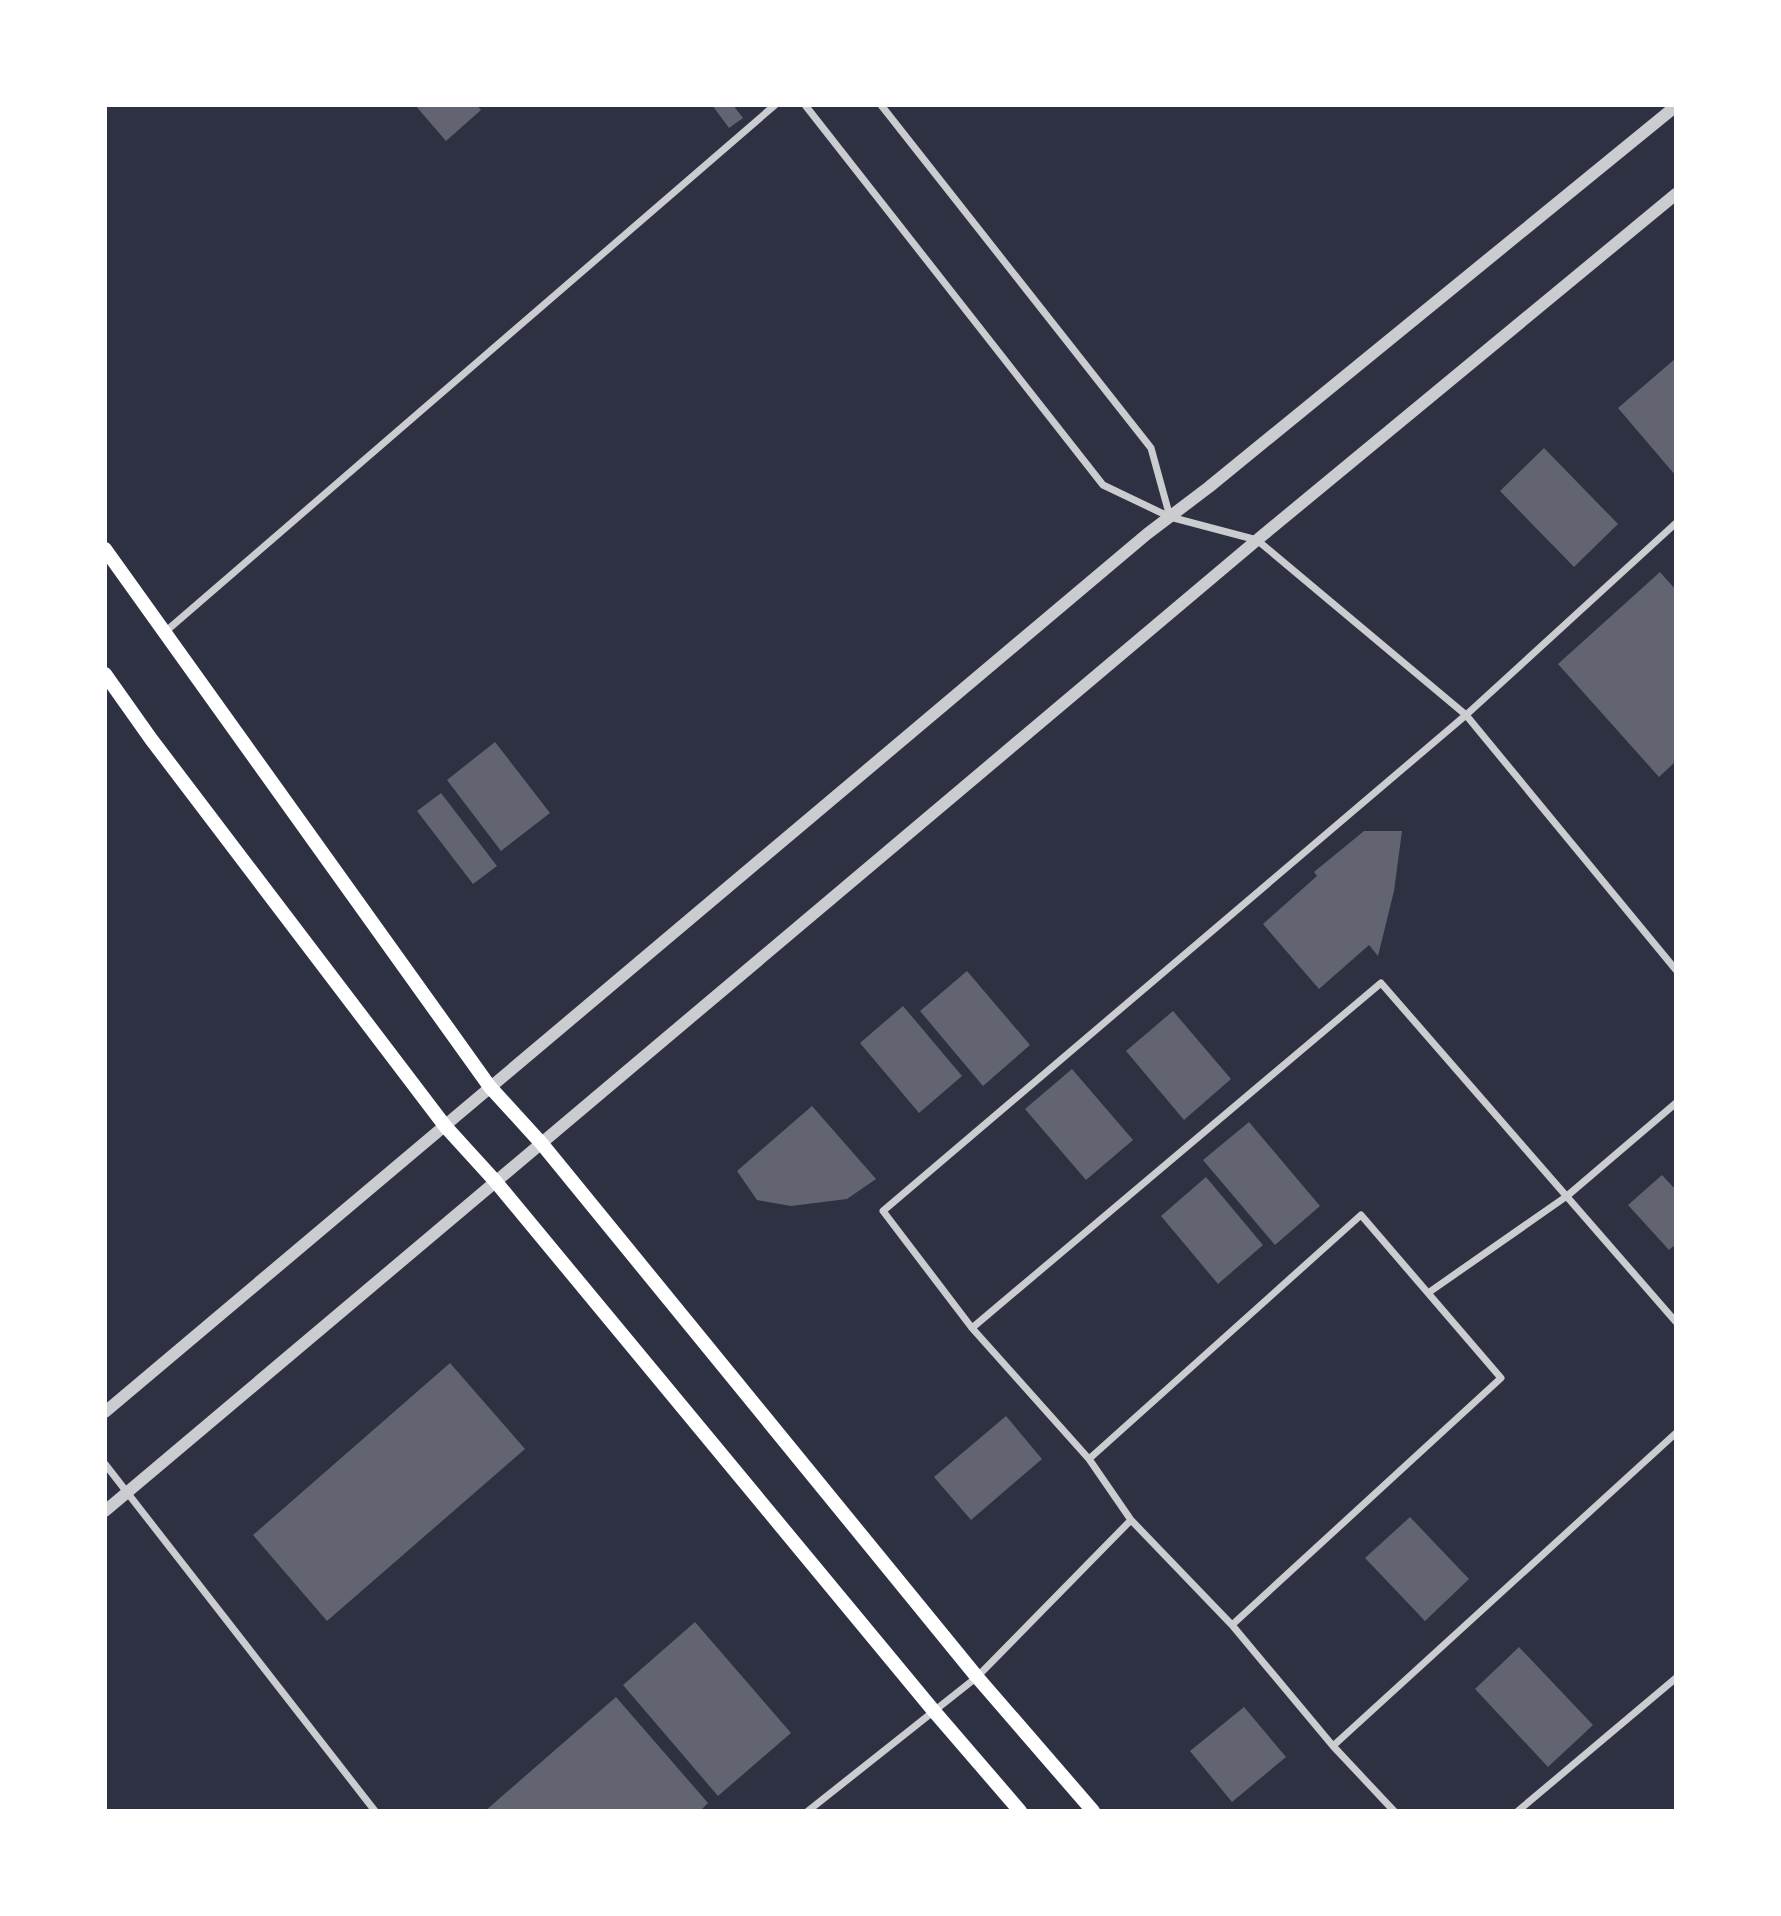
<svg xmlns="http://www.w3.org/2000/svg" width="1781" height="1916" font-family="'Exo 2',sans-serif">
<rect width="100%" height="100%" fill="#2d3142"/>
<!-- building -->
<path fill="#626471" d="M415 105H477L481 110 446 141Z
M712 105H733L743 118 729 128Z
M1676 358V476L1618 408Z
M1544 448 1618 524 1574 567 1500 491Z
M1660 572 1676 590V761L1659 777 1558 664Z
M495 742 550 813 501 851 447 780Z
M441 793 497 866 473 884 417 811Z
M1364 831H1402L1394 891 1378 956 1369 945 1319 989 1263 924 1317 876 1314 872Z
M967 971 1030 1045 983 1086 920 1011Z
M903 1006 962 1076 919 1113 860 1043Z
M1173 1011 1231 1079 1184 1120 1126 1051Z
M1072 1069 1133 1140 1086 1180 1025 1109Z
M812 1106 876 1179 847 1199 791 1206 757 1200 737 1171Z
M1249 1122 1320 1206 1275 1245 1203 1160Z
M1662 1175 1676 1190V1244L1669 1250 1628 1205Z
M1206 1177 1263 1245 1218 1284 1161 1216Z
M450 1363 525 1449 327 1621 253 1535Z
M1006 1416 1042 1459 971 1520 934 1477Z
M1410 1517 1469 1579 1425 1621 1365 1558Z
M695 1622 791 1733 718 1796 623 1685Z
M1519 1647 1593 1725 1548 1767 1475 1689Z
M616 1697 708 1803 700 1811H485Z
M1244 1707 1286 1757 1232 1802 1190 1751Z"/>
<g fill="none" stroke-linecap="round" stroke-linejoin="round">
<!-- minor -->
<path stroke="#caccd0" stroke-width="7" d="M805 105 1103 485 1170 517 1257 540 1466 715 1676 970
M881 105 1151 448 1170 517
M165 632 775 105
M1428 1293 1567 1196 1676 1103
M972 1328 1381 983 1676 1322
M1089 1459 1361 1215 1501 1378 1232 1625
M105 1464 375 1811
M1333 1746 1676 1433
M808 1811 977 1677 1131 1520
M1394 1811 1333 1746 1232 1625 1131 1520 1089 1459 972 1328 883 1211 1466 715 1676 523
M1518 1811 1676 1678"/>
<!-- tertiary -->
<path stroke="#caccd0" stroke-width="12" d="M105 1412 1147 534 1209 487 1676 106
M105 1511 1257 540 1676 194"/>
<!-- secondary -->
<path stroke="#fff" stroke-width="14" d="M105 549 490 1087 542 1144 977 1677 1093 1811
M105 674 151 739 445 1126 496 1182 933 1710 1020 1811"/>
</g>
<!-- border -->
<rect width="1781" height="1916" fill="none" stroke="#ffffff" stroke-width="214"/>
</svg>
